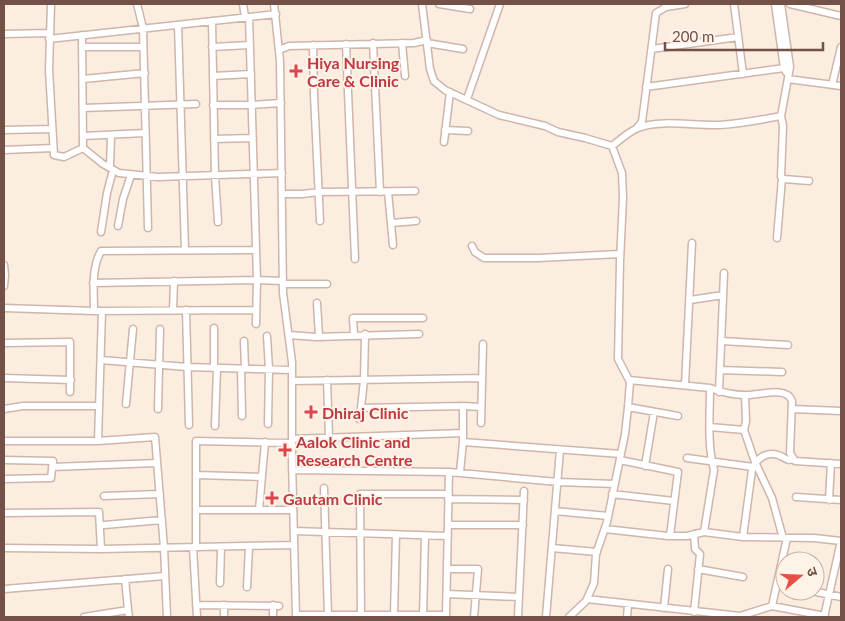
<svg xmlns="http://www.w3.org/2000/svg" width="845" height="621" font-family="Lato,'Noto Sans Devanagari',sans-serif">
<rect width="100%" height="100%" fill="#fcede1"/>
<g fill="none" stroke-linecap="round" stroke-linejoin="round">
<defs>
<path id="minor" d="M51 4 49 70 54 155 64 157 83 148 103 164 119 173 158 177 282 173
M137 4 143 28 148 228
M243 4 245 17
M274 4 280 61 283 293 292 362V461L296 617
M422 4 430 69 434 81 445 90 499 115 545 126 558 132 585 138 612 146
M439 4 470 9
M734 4 743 74
M775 4 784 68 786 72
M781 4 790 67 781 116 783 126 781 177 784 179 809 181
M790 4 841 16
M249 17 257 280 256 324
M212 21 215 176 218 222
M178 25 185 250
M4 34 49 33
M82 35 83 148
M49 39 276 14
M373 43 380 192
M402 43 405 76
M427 43 463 49
M346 44 355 259
M313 45 314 95 320 221
M82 47H143
M212 47 250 45
M652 49 738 37
M279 50 289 46 414 43 427 40
M213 76 251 74
M83 79 145 73
M788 79 841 86
M832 85 841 47
M646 87 784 68
M467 99 500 4
M213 105H252L281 103
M83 108 196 104
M637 128 642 122 656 13 666 7 685 4
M4 130 52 129
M445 130 468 131
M83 136 145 133
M214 139 253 138
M444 142 450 92
M4 150 53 148
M110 166 111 136
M388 192 393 245
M282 194H302L319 192 415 191
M391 223 416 221
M118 226 123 199 131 175
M101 232 107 193 113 170
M777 238 782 178
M472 246 475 252 484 258H538L620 254
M4 265 5 275 4 286
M93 283 257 280 283 281
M283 284H327
M690 300 723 295
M317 303 319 336
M4 308 94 311 256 310
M186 310 189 425
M94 311C94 291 91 269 101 251L256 250
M173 311 174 281
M365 334 364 380 361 408 463 406V442L460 472
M289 335 316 337 419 334
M354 335 353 318H423
M267 336 269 369 268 424
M244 341 245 369
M722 341 788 345
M4 343 70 342V392
M101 360 187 367 292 370
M214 368V328
M241 369 242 416
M721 370 782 372
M4 378 71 380
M327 380 329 437
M629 380 710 388C721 392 733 395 745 395 758 396 787 385 792 401L790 453 795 461 841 464
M292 381 482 378
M685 385 692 243
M719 392 724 273
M745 395 746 421 744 430 755 462 772 498 783 538
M126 404 133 329
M463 406 481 407
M628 407 678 416
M4 409 23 406H99
M158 409 160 329
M792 409 841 411
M359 419 361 408
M481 423 483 344
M215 426 217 368
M710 427 744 430
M292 439 463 433
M4 441H98L155 437 164 548 167 617
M98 441 102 311
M463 442 621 454
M687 458 753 467
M4 460 53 461 51 478 4 479
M620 460 678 472 670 536
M645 466 654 412
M52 467 157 463
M292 470 449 472 558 482 615 484
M196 475 262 477
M324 488 328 615
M612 494 674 501
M104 496 160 494
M796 497 841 500
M448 499 524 500
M829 500 831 463
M196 510H293
M259 510 265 442
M555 511 608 516
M4 513 99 512 101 549
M104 525 162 520
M448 525H523
M605 529 668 536H687L704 532 743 537 814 538 841 541
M294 531 448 536
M704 532 714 470C707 444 710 414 710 388
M694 534 695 549 700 554 694 612
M743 537 752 470C756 459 766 451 778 455 782 456 785 459 789 460L793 459
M193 547 197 617
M196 547V441L292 443
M4 548 101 549 294 545
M552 548 597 552
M447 569H478L474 617
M698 569 743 577
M220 583 221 547
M247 587 249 546
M4 589 165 576
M812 591 841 597
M447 594 519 597
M587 599 740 616 772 606 825 616
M196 605 279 606
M224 605V617
M273 605V617
M772 606 787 538
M664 608 668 569
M128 610 129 617
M296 615H446
M361 615 360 494H449
M394 615 396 535
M84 617 128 610 125 579
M423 617 425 536
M446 617 449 472
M518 617 524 491
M546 617 560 450
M569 617 586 601 594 583 596 554 607 522 625 434 628 407 630 382 618 359 620 261 623 198 622 173 612 146C620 140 628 132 638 128 660 119 694 126 719 125 740 124 760 120 781 116
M627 617 628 605
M824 617 841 541"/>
</defs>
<!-- minor casing -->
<use href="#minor" stroke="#cfb5ab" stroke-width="9"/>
<!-- minor -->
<use href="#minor" stroke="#fff" stroke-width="6"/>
</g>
<!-- markers -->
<g fill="#e0444e" stroke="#fff2e7" stroke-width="2">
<path d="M293.5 63.5h5v5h5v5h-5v5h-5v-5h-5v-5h5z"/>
<path d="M308.5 404.5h5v5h5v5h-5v5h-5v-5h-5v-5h5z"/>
<path d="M282.5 442.5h5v5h5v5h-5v5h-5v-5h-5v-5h5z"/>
<path d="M269.5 490.5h5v5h5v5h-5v5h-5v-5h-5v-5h5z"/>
</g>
<g text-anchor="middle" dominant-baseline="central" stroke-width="4" stroke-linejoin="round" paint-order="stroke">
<!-- health labels -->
<g font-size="16" font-weight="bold" fill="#be3a42" stroke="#fff2e7" text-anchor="start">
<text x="307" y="62">Hiya Nursing<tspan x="307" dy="18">Care &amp; Clinic</tspan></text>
<text x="322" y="412">Dhiraj Clinic</text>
<text x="296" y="441">Aalok Clinic and<tspan x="296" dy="18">Research Centre</tspan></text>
<text x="283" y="498">Gautam Clinic</text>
</g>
</g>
<!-- border -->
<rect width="845" height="621" fill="none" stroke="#735148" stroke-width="10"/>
<!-- north arrow -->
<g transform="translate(800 576) rotate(71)"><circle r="24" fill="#fff2e7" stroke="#c7b2a7"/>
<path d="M0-4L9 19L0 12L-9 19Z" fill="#e85045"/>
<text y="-8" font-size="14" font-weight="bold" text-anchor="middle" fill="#735148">उ</text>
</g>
<!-- scale -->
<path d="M665 42v8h158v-8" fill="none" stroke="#735148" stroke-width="2.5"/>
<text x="672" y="42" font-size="15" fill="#735148" stroke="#fff2e7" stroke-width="4" paint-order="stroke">200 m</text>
</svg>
